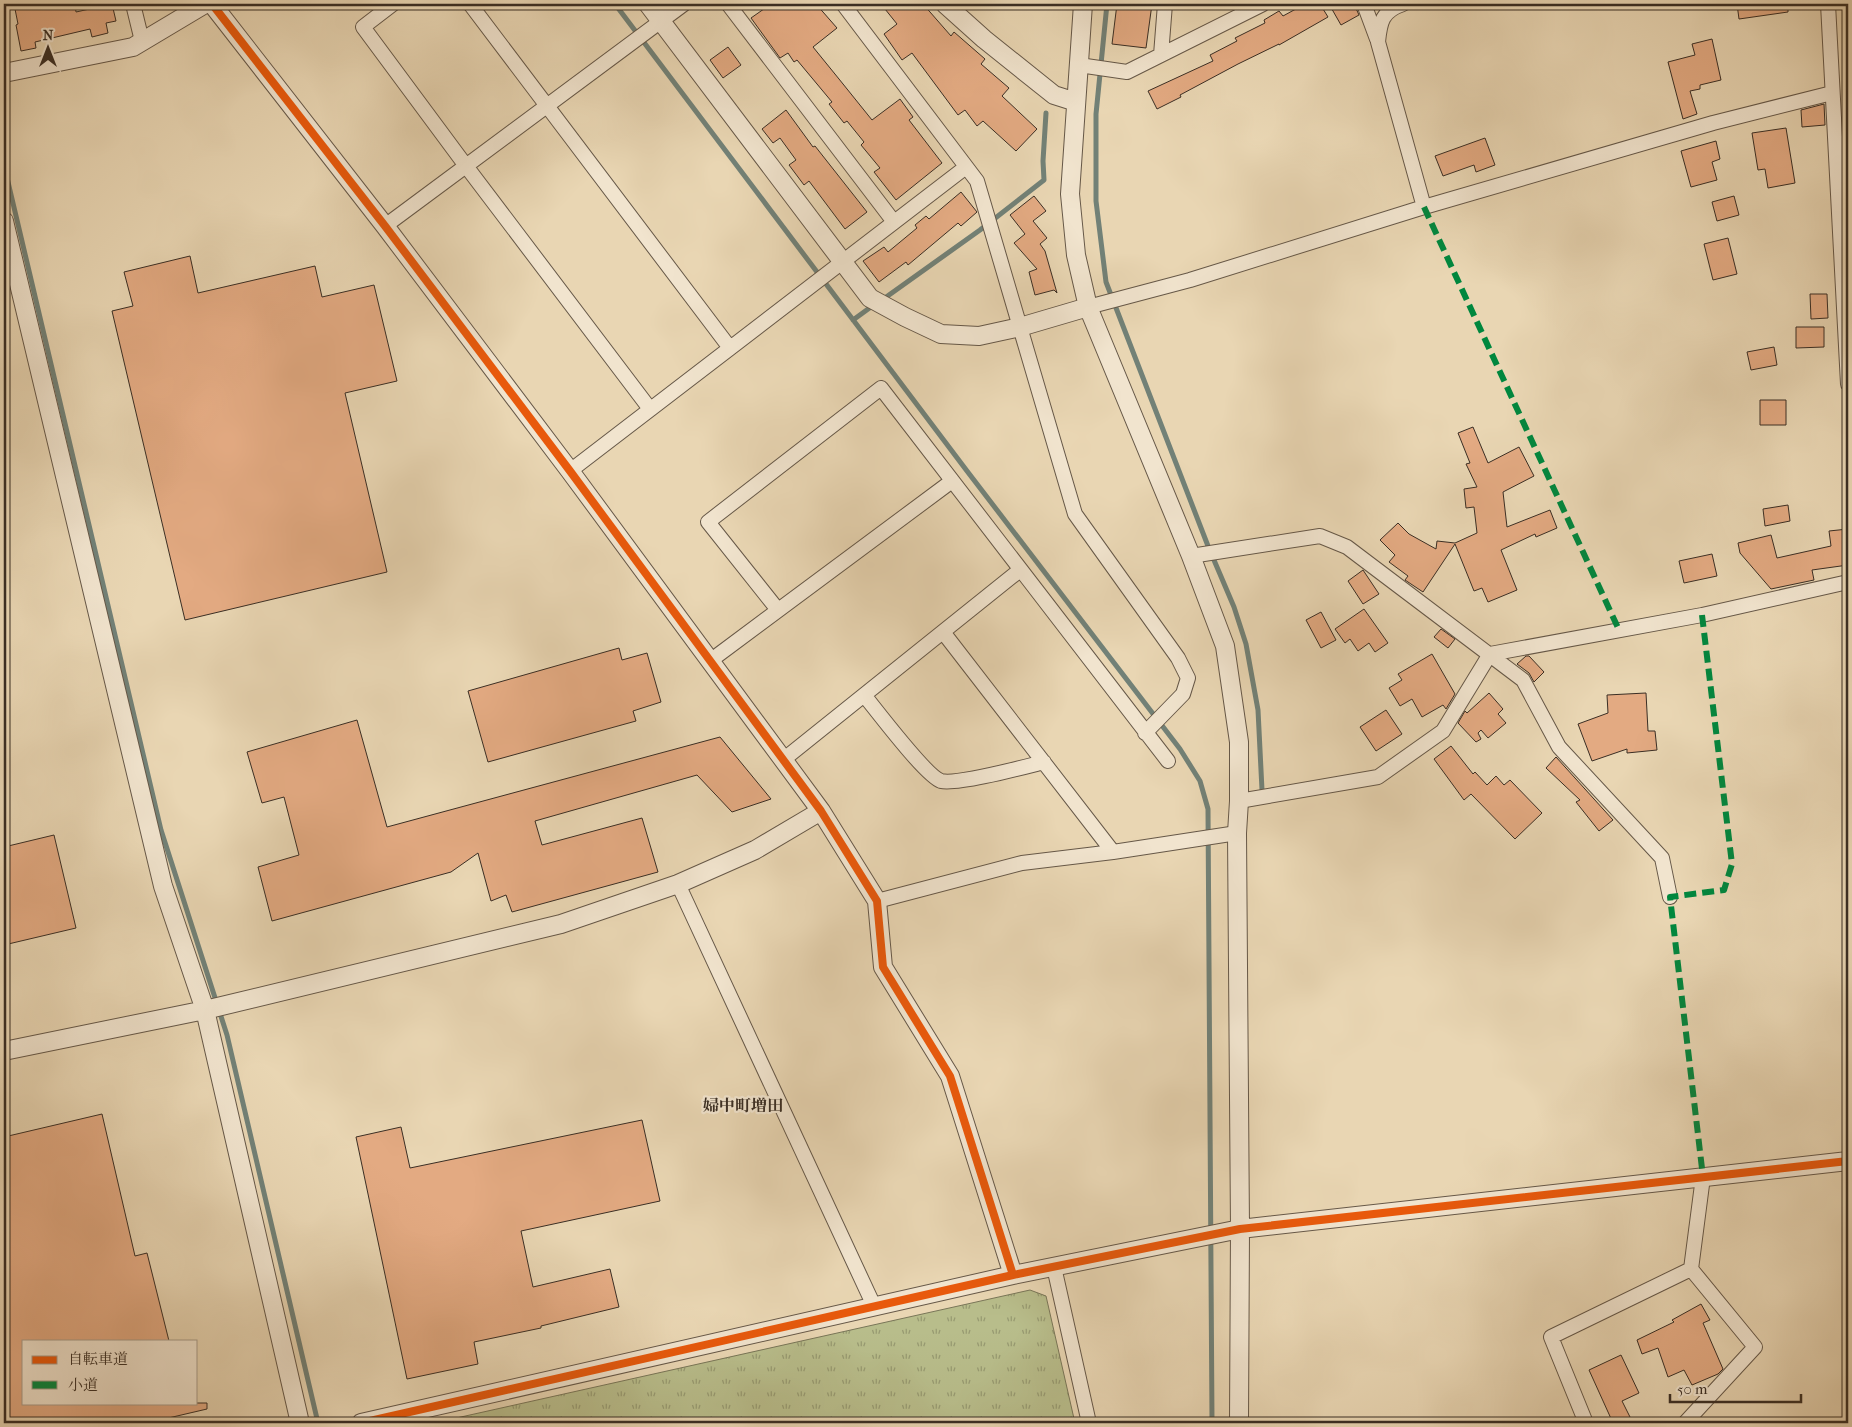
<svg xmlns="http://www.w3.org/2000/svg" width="1852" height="1427" font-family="'IM FELL French Canon','Noto Serif JP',serif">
<defs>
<pattern id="grass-tufts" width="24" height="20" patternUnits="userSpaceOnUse" patternTransform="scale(1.25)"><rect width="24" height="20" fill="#b8bd8b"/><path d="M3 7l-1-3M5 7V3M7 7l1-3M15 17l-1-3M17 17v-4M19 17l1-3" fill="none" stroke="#979a71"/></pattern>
</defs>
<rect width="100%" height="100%" fill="#e9d6b3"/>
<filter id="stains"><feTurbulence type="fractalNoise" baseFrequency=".004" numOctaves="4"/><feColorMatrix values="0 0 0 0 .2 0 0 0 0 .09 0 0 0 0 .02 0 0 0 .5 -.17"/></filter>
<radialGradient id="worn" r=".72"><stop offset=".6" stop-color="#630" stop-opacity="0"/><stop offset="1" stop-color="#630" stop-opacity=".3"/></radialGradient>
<!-- grass -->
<path fill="url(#grass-tufts)" stroke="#797658" d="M1030 1290 1046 1296 1075 1423H434Z"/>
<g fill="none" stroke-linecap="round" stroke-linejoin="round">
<!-- stream -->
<path stroke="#728177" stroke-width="5" d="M615 4 967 471 1180 749 1200 781 1208 809 1212 1423
M1107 4 1096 114V201L1106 282 1208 546 1234 607 1246 644 1258 710 1262 790
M4 165 161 830 227 1035 318 1423
M882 300 980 230 1044 180 1043 161 1046 113
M853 320 875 304"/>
</g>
<!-- building -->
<path fill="#e3aa82" stroke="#3a2e24" d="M14 4H75L76 12 112 4 116 21 106 23 108 33 92 37 90 29 35 42 36 48 21 51 16 25 18 24Z
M771 4H816L837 28 813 47 839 79 872 120 900 99 913 117 909 120 942 163 896 200 874 172 880 168 861 145 864 142 847 121 844 123 829 104 832 102 797 60 794 62 788 53 780 58 751 18Z
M881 4H923L951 36 954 32 985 59 981 64 1009 88 1002 96 1037 129 1016 151 983 121 977 126 965 110 958 115 912 53 902 60 884 34 897 24Z
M1117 4H1152L1146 48 1112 44Z
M1305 4H1320L1328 17 1279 45V44L1238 64 1180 95 1181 97 1157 109 1148 91 1213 61 1210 55 1237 41 1235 38 1265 23 1264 20 1279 11 1283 16Z
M1329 4H1354L1359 15 1341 25Z
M1737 4H1788V12L1739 19Z
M1712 39 1721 80 1700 85V89L1690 91 1697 114 1683 119 1668 62 1695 55 1692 44Z
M728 47 741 65 723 78 710 60Z
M1824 104 1825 125 1802 127 1801 110Z
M786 110 813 147 815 146 867 212 845 229 809 181 804 185 789 165 796 160 780 138 773 143 762 129Z
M1786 128 1795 183 1768 188 1765 169 1758 170 1752 133Z
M1485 138 1495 165 1476 172 1474 165 1443 176 1435 156Z
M1716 141 1720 159 1712 162 1717 180 1691 187 1681 151Z
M961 192 977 212 961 226 958 223 908 265 906 262 879 282 863 261 884 247 888 252 917 228 915 225 926 216 929 219Z
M1034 196 1046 211 1033 221 1047 238 1040 244 1045 251 1057 293 1054 290 1035 295 1029 272 1037 269 1014 243 1025 234 1010 215Z
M1734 196 1739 215 1717 221 1712 202Z
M1728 238 1737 274 1713 280 1704 244Z
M190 256 198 293 315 266 322 297 374 285 397 381 345 393 387 572 185 620 112 311 133 306 124 272Z
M1810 294H1827L1828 318 1811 319Z
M1796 327H1824V347L1796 348Z
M1774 347 1777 365 1751 370 1747 352Z
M1760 400H1786V425H1760Z
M1473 427 1488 463 1519 447 1534 476 1503 492 1507 527 1550 510 1557 528 1536 537 1535 534 1501 550 1517 590 1488 602 1482 588 1474 591 1455 544 1423 592 1405 580 1408 576 1389 562 1395 555 1380 540 1398 523 1409 534 1436 549 1437 541 1455 543 1477 533 1474 507 1466 508 1464 489 1477 487 1466 464 1470 463 1458 433Z
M1788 505 1790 521 1765 526 1763 509Z
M1848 529V565L1812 570 1814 580 1771 589 1740 553 1738 543 1771 535 1777 558 1831 546 1829 531Z
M1712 554 1717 576 1684 583 1679 561Z
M1363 570 1379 594 1363 604 1348 581Z
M1364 609 1388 643 1375 652 1369 643 1358 651 1350 639 1345 643 1335 629Z
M1321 612 1336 640 1321 648 1306 620Z
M1441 629 1455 639 1448 648 1434 637Z
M619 648 622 660 647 653 661 702 633 711 636 721 488 762 468 691Z
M1432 654 1455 694 1446 709 1443 705 1422 717 1412 699 1400 706 1389 688 1402 680 1398 674Z
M1526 656H1529L1544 672 1534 682 1529 673 1517 664Z
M1489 693 1503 709 1498 714 1506 723 1488 738 1481 730 1478 733 1481 739 1476 742 1458 723 1465 711 1467 713Z
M1646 693 1648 731H1655L1657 750 1627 753V749L1592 761 1578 724 1608 713 1607 695Z
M1386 710 1402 734 1376 751 1360 727Z
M357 720 387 827 720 737 771 799 732 812 697 775 535 821 542 845 642 818 658 872 512 912 506 895 491 901 478 853 451 872 272 921 258 867 299 855 284 797 262 803 247 752Z
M1451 746 1473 774 1475 772 1487 785 1496 776 1504 785 1510 780 1542 813 1515 839 1471 794 1464 800 1434 759Z
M1556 757 1613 820 1599 831 1576 802 1580 800 1546 768Z
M54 835 76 928 4 945V847Z
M102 1114 135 1256 147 1253 169 1341H24V1403H207V1409L147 1423H4V1137Z
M642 1120 660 1201 521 1231 533 1287 610 1269 619 1307 541 1326V1328L474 1342 478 1364 407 1379 356 1137 401 1127 410 1168Z
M1701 1304 1710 1320 1703 1323 1723 1369 1718 1374 1692 1385 1684 1370 1668 1377 1658 1348 1642 1354 1637 1340 1674 1322 1672 1320Z
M1621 1355 1639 1393 1622 1401 1633 1423H1613L1589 1370Z"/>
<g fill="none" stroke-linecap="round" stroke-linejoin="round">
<defs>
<path id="minor" d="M133 4 142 41
M393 4 363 27 466 166 650 409
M470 4 730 348
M728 4 894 222
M843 4 977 181 1075 514 1178 658 1188 678 1183 694 1145 733
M1364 4 1377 39
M1403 4C1382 11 1380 22 1378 42L1424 207
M1828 4 1848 384
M1161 55 1165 4
M1079 65 1127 72 1263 4
M385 226 684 4
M1088 307 1190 280 1424 207 1713 123 1832 93
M570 471 966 167
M1191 556 1320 536 1347 547 1523 680 1559 747 1662 858 1670 897
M778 610 708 522 881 388 1168 761
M943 632 1113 852
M710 661 952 481
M864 695C877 711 926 776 941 781 957 785 1024 767 1044 762
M783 760 1020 570
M1239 801 1378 777 1443 731 1490 654 1702 615 1848 582
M678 884 874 1306
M877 901 1022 863 1113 852 1237 833
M1054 1267 1089 1423
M1586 1423 1551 1337 1691 1269 1703 1177
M1685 1423 1755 1347 1691 1269"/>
<path id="tertiary" d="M212 4 385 226 570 471 821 811 877 901 883 967 950 1076 1013 1275
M648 4 870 298 905 317 941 334 979 336 1020 327 1088 307
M945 4 984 39 1054 95 1076 102
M1083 4 1070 194 1076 255 1088 307 1191 556 1225 646 1239 742V801L1237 833 1240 1229 1239 1423
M4 73 133 47 205 4
M4 221 163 886 205 1010 300 1423
M4 1051 205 1010 561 924 678 884 755 850 821 811
M361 1423 1013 1275 1240 1229 1848 1161"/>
</defs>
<!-- minor casing -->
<use href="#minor" stroke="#665848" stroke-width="16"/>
<!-- tertiary casing -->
<use href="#tertiary" stroke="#665848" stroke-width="20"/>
<!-- minor -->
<use href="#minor" stroke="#f1e4ce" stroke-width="14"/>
<!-- tertiary -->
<use href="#tertiary" stroke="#f1e4ce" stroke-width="18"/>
<!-- quiet -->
<path stroke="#00873e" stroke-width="6" stroke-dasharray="12 6" stroke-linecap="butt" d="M1424 207 1619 630
M1702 615 1732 864 1724 890 1670 897 1703 1177"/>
<defs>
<path id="cycleway" d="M212 4 385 226 570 471 821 811 877 901 883 967 950 1076 1013 1275
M361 1423 1013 1275 1240 1229 1848 1161"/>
</defs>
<!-- cycleway casing -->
<use href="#cycleway" stroke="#f1e4ce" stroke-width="11"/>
<!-- cycleway -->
<use href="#cycleway" stroke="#e8590c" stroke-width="8"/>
</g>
<g text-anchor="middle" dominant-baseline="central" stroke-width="4.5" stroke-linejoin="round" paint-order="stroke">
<!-- neighbourhood labels -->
<g font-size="16" font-weight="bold" fill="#3a2e24" stroke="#f1e4ce">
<text x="743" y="1105">婦中町増田</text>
</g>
</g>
<!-- margin -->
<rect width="1852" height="1427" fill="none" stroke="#e9d6b3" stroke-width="20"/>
<rect x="5" y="5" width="1842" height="1417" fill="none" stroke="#3a2e24" stroke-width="2.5"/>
<rect x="10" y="10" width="1832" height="1407" fill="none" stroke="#3a2e24"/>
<!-- legend -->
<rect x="22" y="1340" width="175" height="65" fill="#f1e4ce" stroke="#a89b8a"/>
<rect x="32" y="1356" width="25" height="8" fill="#e8590c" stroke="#a89b8a"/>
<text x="68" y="1364" font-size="15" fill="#3a2e24">自転車道</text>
<rect x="32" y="1381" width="25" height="8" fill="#00873e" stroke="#a89b8a"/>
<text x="68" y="1390" font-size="15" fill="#3a2e24">小道</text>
<!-- north arrow -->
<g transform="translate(48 48)" stroke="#f1e4ce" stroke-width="4" paint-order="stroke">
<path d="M0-4L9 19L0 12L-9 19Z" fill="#3a2e24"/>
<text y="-8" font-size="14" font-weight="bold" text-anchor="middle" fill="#3a2e24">N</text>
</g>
<!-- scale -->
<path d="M1670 1394v8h131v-8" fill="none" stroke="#3a2e24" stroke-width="2.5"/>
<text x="1677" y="1394" font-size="15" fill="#3a2e24" stroke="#f1e4ce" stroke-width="4" paint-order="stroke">50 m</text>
<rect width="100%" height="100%" filter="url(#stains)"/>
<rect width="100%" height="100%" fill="url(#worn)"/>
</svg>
